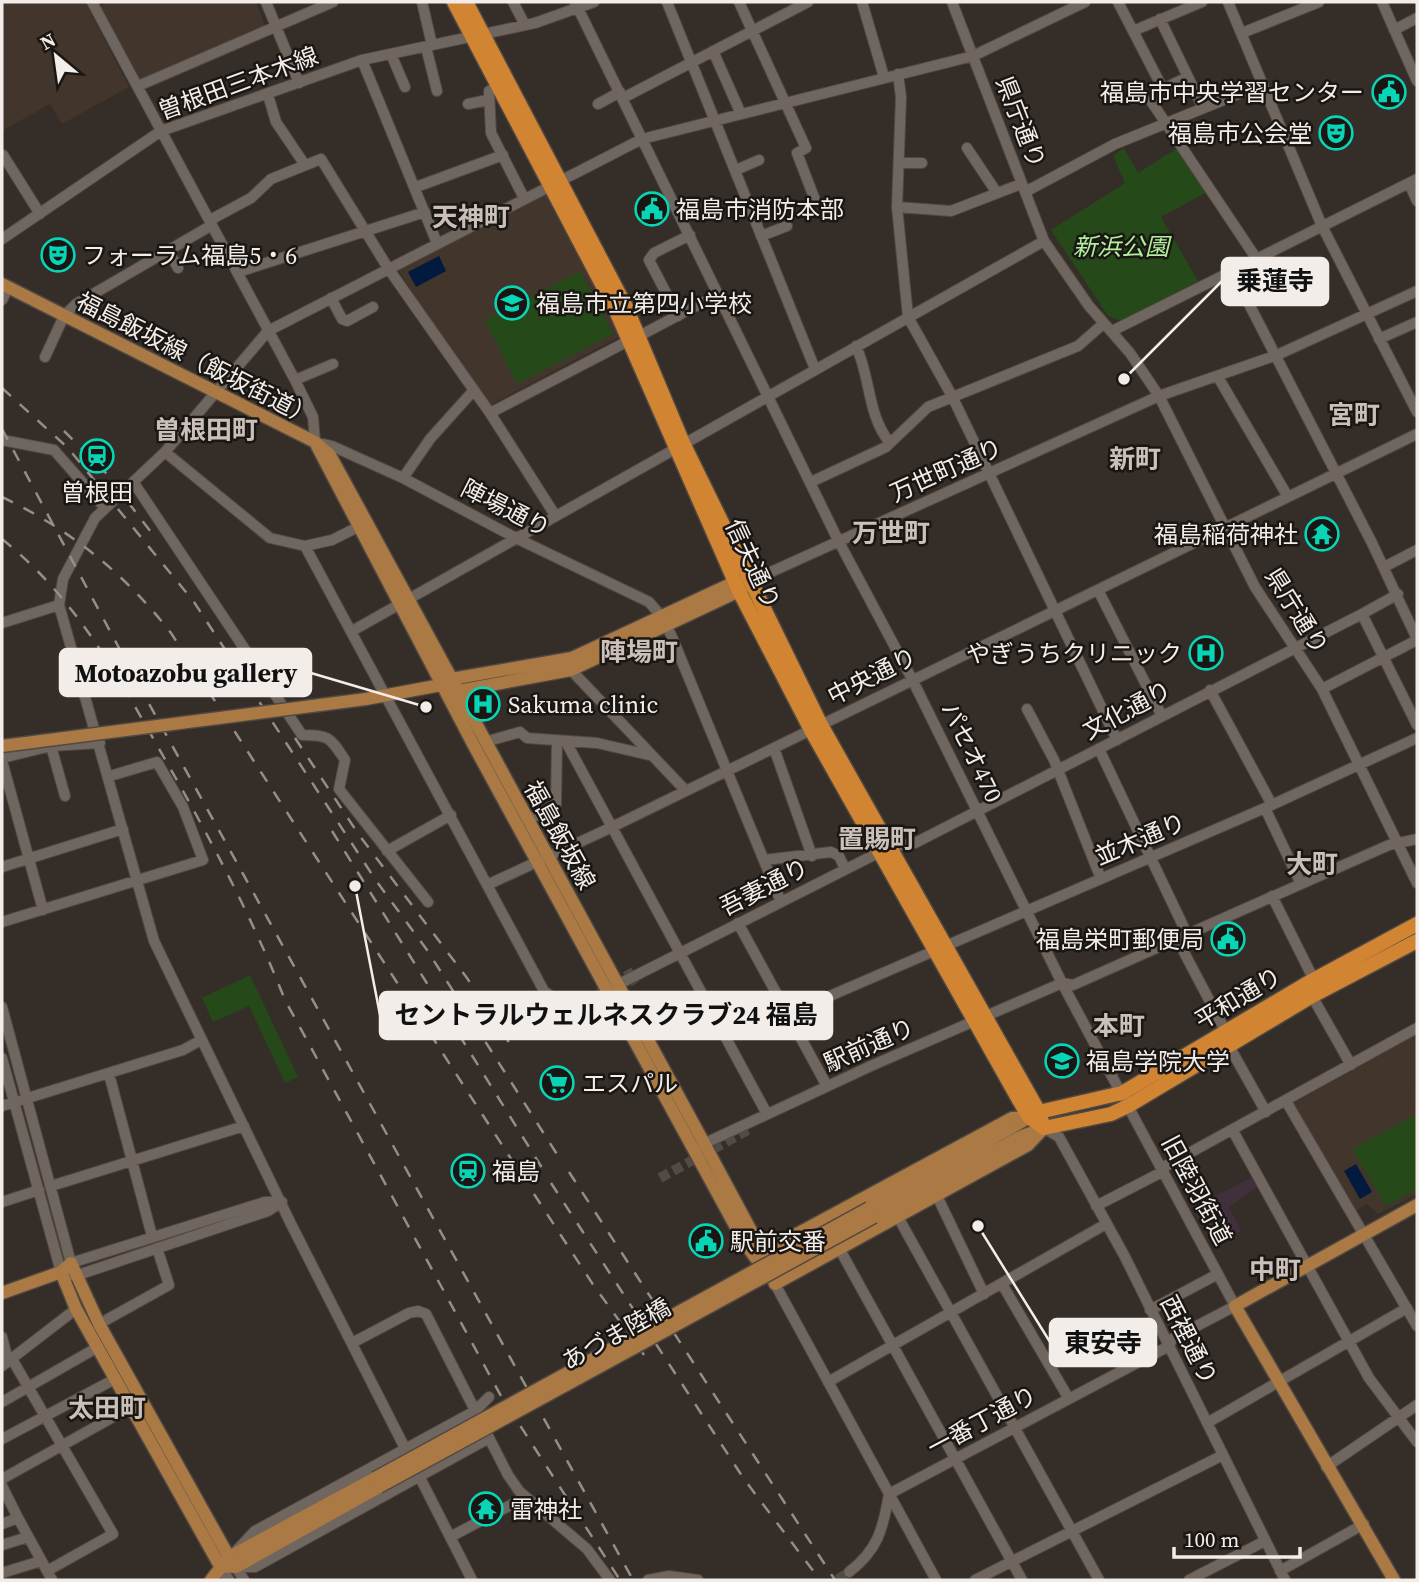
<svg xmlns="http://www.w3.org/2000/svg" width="1419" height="1582" font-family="'Source Serif 4','Noto Sans JP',serif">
<rect width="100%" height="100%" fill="#352d27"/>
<!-- commercial -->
<path fill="#40303c" d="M1254 1176 1259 1186 1229 1207 1241 1231 1213 1245 1192 1208Z"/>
<!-- built -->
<path fill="#42352b" d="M2 2H85L129 87 62 124 50 104 2 131Z
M106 2H256L266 28 141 81 101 6Z
M545 194 621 336 488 406 398 270Z
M1415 1036 1417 1194 1378 1214 1367 1204 1356 1211 1294 1103Z"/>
<!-- green -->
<path fill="#264919" d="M1179 147 1209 191 1161 217 1198 281 1122 321 1108 316 1051 230 1125 183 1113 156 1124 148 1138 173Z
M580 271 613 334 517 384 485 320Z
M250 975 298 1077 285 1083 249 1006 213 1022 202 998Z
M1417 1114V1189L1386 1206 1352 1149Z"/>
<!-- water -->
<path fill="#021a3e" d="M439 256 446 271 416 287 408 272Z
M1356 1164 1372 1192 1360 1199 1344 1171Z"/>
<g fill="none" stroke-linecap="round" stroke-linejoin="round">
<!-- minor-tunnel -->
<path stroke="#524a44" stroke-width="10" stroke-dasharray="10 5" stroke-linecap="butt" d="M627 970 635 984
M559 1014 612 986
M660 1178 750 1129
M837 1580 849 1572"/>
<defs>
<path id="minor" d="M92 2 295 380 313 417 315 442 332 446 403 478 516 538 649 602 662 617 672 637 781 902
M266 2 299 83
M422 2 432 45
M513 2 525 25
M575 2 839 542 912 679 1062 983 1235 1306 1172 1339 1169 1346 889 1494
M667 2 815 369
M739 2 806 148 797 153 815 200
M862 2 884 77
M952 2 1044 241 1089 306 1130 353 1159 396 1255 587 1322 689 1417 883
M1118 2 1163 89 1188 77
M1228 2 1322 226 1417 412
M1382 2 1417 81
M1160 19 1203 108
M1394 30 1417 18
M1133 31 1202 2
M1242 33 1319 2
M426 47 437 91
M713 51 741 114
M391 54 405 87
M362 60 437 243
M898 74 901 97 897 207 908 317 952 396 1117 740
M138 86 333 2
M498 86 489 91 491 133 524 198
M268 95 276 122 305 165
M623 98 808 2
M1151 101 1256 258
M468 104 488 100
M598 104 620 92
M967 148 997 193
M3 155 40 214
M899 163H922
M736 170 759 160
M1409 183 1417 201
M416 187 503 155
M1025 192 1115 144 1263 84
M897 207 951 211 1021 184
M210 220 251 198 271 179 321 159 388 268 490 413 555 515
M761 236 787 226
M2 239 161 131 362 60 535 23 594 2
M168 250 178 268
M1232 271 1372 543 1417 639
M238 272 425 212
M331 298 342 319 347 321 373 307
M2 300 8 288
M678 316 649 260 654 253 690 235
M1112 331 1417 179
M639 336 719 294
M1379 339 1417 322
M856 346C871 378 867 415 890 443
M45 357 64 316 76 304 212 225
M1218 377 1288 497
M295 380 333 364
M490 413 630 340
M2 440 54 450 105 508
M165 452 270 538 305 546 332 540 364 524
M403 478 430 439 474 390
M811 482 886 447 928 407 1078 346 1103 324
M134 483 302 735C329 735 330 737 345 760L339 789 428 902
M305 546 544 991 560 1003
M1384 567 1417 550
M749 582 1159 396 1277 355 1417 291
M1098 590 1162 716
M1362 614 1398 594
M2 623 59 605
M352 631 1044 241
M571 670 686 791
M1322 689 1417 640
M1210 690 1272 805
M1027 709 1054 760 1101 879
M485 742 520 732 527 738 597 743 649 755
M566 742 767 1114
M51 746 65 796
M774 748 812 856
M1099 749 1187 934
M2 758 51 746 100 743
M2 761 43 910
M1265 808 1301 884
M528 820 556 804 557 741
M387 851 451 815
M764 860 831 852 839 856 845 869
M2 867 123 829
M487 885 610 828 1417 434
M1272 896 1314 980
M2 922 203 860 183 807 157 762 110 776
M738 923 827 1086
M1177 939 1226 1032
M1062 983 1073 985 1389 845 1417 839
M613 987 890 847 915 843 1362 614 1417 725
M1312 996 1351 1065
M588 998 589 999
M2 1007 71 1263 265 1202H282
M788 1014 1265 808 1417 738
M1229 1046 1266 1112
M2 1058 61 1272 75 1276 268 1211 282 1202
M109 1074 152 1236
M1286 1101 1417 1326
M2 1106 183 1050 201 1040
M1044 1128 1059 1137 1125 1257 1285 1580
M1233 1131 1369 1378 1417 1442
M699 1146 873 1065 1062 983
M1162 1168 1417 1028
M51 1186 244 1126
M937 1196 984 1294
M2 1202 39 1190
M1096 1206 1164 1171
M898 1217 1099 1580
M839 1248 1022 1580
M775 1284 936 1580
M1002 1284 1069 1399
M1150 1310 1218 1274
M99 1324 169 1285 157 1248
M2 1337 8 1361
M352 1343 409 1313 418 1311 426 1314 508 1475 519 1491 587 1549 610 1580
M12 1359 113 1534 47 1571
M2 1366 76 1309
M828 1382 1106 1224
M2 1402 98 1347
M1207 1423 1407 1308
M2 1439 115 1379
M1326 1467 1417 1405
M2 1479 131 1407
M2 1486 18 1518
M2 1524 18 1518 52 1580
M450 1537 526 1497
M2 1545 28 1537
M237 1550 255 1531 475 1411 489 1397
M232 1561 244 1580
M220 1566 229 1580
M236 1567H255L489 1438
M1280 1571 1364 1524
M849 1572C878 1550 883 1529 889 1494
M2 1573 41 1561
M472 1580 291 1224 154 941 59 605 63 579 95 518 165 452 268 331 642 139 973 56 1085 2
M648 1580 669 1576 698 1580
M975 1580 1223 1455
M1189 1580 1265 1541"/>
<path id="major" d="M2 284 315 442 330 455 704 1143 763 1253 775 1284
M317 446 473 744 744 1242 768 1275
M451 689 458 691 571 670 739 591 746 585
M366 699 441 685 451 679 572 658 735 582H742
M869 1208 1030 1117
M874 1217 1022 1136 1040 1130
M756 1256 1012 1118 1029 1117
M61 1272 76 1309 220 1566
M775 1284 1028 1145 1044 1128
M2 1293 61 1272 71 1263 99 1324 229 1557
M220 1566 236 1567 379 1487
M211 1580 229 1557 375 1478
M1394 1580 1235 1306 1417 1205"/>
<path id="highway" d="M454 2 616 311 739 591 811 730 1019 1100 1029 1117 1044 1128
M466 2 626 307 683 443 821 725 1039 1112 1044 1128
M1039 1112 1122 1093 1306 984 1417 924
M1044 1128 1111 1114 1128 1106 1312 996 1417 941"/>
</defs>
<!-- minor casing -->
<use href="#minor" stroke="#504943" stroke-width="12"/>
<!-- major casing -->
<use href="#major" stroke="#504943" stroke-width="15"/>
<!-- highway casing -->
<use href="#highway" stroke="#504943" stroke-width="17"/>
<!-- minor -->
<use href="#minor" stroke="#706660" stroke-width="10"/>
<!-- major -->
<use href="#major" stroke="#aa7944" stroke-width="12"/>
<!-- highway -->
<use href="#highway" stroke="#d18532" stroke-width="14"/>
<!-- rail -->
<path stroke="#948d88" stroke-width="2.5" stroke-dasharray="12 12" stroke-linecap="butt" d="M2 388 68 448 194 602 377 882 427 950 560 1159
M2 429 142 691 633 1580
M64 431 105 472 157 540
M2 497C71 530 124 573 171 633L526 1182
M2 539C78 600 118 677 166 761 210 838 252 917 285 1000L501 1396 620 1580
M295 738 359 835 467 978 512 1047
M332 831 544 1171
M569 1172 835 1580
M551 1183 744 1479 820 1580
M534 1194 592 1283 644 1355"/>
<defs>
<path id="major-bridge" d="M2 746 366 699
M375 1478 869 1208
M379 1487 874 1217"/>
</defs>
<!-- major-bridge casing -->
<use href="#major-bridge" stroke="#504943" stroke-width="15" stroke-linecap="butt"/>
<!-- major-bridge -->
<use href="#major-bridge" stroke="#aa7944" stroke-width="12"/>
</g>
<!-- icons -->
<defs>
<symbol id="civic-ring" viewBox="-11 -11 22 22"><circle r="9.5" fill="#191613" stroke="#07d5b6" stroke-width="1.5"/><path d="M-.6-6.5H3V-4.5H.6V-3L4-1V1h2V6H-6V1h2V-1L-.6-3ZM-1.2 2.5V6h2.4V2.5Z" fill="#07d5b6"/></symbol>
<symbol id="theatre-ring" viewBox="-11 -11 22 22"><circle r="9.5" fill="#191613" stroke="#07d5b6" stroke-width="1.5"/><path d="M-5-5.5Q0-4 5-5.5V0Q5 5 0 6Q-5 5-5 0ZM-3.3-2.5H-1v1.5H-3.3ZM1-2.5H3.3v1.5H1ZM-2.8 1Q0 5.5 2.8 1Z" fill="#07d5b6"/></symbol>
<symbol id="school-ring" viewBox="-11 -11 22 22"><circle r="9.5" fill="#191613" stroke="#07d5b6" stroke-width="1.5"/><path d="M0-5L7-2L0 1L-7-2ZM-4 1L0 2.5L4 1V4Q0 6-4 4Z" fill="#07d5b6"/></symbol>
<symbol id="station-ring" viewBox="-11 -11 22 22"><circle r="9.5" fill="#191613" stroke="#07d5b6" stroke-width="1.5"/><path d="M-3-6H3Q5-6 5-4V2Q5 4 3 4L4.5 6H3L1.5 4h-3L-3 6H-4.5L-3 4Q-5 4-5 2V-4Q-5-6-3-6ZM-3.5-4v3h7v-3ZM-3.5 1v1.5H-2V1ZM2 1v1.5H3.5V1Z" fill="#07d5b6"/></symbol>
<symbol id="temple-ring" viewBox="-11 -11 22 22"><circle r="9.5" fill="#191613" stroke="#07d5b6" stroke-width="1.5"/><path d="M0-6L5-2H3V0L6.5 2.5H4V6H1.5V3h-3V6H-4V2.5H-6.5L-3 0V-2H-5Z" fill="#07d5b6"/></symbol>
<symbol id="hospital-ring" viewBox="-11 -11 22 22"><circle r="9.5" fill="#191613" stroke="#07d5b6" stroke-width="1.5"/><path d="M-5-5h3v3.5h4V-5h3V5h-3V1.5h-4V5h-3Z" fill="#07d5b6"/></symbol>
<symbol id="university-ring" viewBox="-11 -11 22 22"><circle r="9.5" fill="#191613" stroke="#07d5b6" stroke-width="1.5"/><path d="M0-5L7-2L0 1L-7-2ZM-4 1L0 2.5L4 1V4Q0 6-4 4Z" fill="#07d5b6"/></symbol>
<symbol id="supermarket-ring" viewBox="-11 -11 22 22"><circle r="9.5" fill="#191613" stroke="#07d5b6" stroke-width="1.5"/><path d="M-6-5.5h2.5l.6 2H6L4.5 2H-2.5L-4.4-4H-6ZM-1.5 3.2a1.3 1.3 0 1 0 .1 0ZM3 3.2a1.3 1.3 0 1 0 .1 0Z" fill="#07d5b6"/></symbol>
</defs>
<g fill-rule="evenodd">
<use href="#civic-ring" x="1370" y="73" width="38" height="38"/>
<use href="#theatre-ring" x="1317" y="114" width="38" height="38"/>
<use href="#civic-ring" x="633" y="190" width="38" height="38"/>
<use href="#theatre-ring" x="39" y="236" width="38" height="38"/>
<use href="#school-ring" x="493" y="284" width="38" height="38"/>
<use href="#station-ring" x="78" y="437" width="38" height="38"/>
<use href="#temple-ring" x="1303" y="515" width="38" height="38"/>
<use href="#hospital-ring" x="1187" y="634" width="38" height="38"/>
<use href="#hospital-ring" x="464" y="685" width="38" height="38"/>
<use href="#civic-ring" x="1209" y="920" width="38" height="38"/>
<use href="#university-ring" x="1043" y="1042" width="38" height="38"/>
<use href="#supermarket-ring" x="538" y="1064" width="38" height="38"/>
<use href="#station-ring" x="449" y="1152" width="38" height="38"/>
<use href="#civic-ring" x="687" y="1222" width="38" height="38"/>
<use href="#temple-ring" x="467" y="1490" width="38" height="38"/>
</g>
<g text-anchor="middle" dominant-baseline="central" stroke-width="5" stroke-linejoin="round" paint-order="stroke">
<!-- street labels -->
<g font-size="24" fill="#f3ede9" stroke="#191613">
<text transform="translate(238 83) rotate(-20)">曽根田三本木線</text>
<text transform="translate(1021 122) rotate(69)">県庁通り</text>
<text transform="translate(196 359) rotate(27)">福島飯坂線（飯坂街道）</text>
<text transform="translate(946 470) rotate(-24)">万世町通り</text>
<text transform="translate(506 508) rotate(27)">陣場通り</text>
<text transform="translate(753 564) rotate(65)">信夫通り</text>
<text transform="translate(1297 611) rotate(58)">県庁通り</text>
<text transform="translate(872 676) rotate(-27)">中央通り</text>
<text transform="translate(1127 710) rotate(-28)">文化通り</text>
<text transform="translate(972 752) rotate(64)">パセオ470</text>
<text transform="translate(560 835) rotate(61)">福島飯坂線</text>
<text transform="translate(1140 839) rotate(-23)">並木通り</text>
<text transform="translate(764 887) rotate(-27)">吾妻通り</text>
<text transform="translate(1238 998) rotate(-31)">平和通り</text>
<text transform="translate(869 1045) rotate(-24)">駅前通り</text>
<text transform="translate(1197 1190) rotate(62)">旧陸羽街道</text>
<text transform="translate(616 1334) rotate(-29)">あづま陸橋</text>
<text transform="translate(1189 1340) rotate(63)">西裡通り</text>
<text transform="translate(982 1421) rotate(-28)">一番丁通り</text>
</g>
<!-- poi labels -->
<g font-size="24" fill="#f3ede9" stroke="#191613" text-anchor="start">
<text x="1364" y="92" text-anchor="end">福島市中央学習センター</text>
<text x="1312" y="133" text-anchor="end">福島市公会堂</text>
<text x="676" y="209">福島市消防本部</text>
<text x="82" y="255">フォーラム福島5・6</text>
<text x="536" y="303">福島市立第四小学校</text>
<text x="97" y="492" text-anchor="middle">曽根田</text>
<text x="1298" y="534" text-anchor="end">福島稲荷神社</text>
<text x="1182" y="653" text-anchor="end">やぎうちクリニック</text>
<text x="508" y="704">Sakuma clinic</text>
<text x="1204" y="939" text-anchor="end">福島栄町郵便局</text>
<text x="1086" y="1061">福島学院大学</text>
<text x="582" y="1083">エスパル</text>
<text x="492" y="1171">福島</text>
<text x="730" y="1241">駅前交番</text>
<text x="510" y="1509">雷神社</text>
</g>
<!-- park labels -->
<g font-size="24" font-style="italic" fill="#b1ef9d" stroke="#191613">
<text x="1121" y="246">新浜公園</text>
</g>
<!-- neighbourhood labels -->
<g font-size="26" font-weight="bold" fill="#cbc0b9" stroke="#191613">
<text x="471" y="217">天神町</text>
<text x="1354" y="415">宮町</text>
<text x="206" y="430">曽根田町</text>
<text x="1135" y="459">新町</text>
<text x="891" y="533">万世町</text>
<text x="639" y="652">陣場町</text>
<text x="877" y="839">置賜町</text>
<text x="1312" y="864">大町</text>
<text x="1119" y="1026">本町</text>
<text x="1275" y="1270">中町</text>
<text x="107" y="1408">太田町</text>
</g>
</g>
<!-- callouts -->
<path fill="none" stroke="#f3ede9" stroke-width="2.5" d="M1124 379L1222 281M426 707L311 673M355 886L380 1015M978 1226L1050 1342"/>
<g fill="#f3ede9" stroke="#191613" stroke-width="2.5">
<circle cx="1124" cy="379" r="7"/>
<circle cx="426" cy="707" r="7"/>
<circle cx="355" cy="886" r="7"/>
<circle cx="978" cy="1226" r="7"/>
</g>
<g fill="#f3ede9" stroke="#f3ede9" stroke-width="2.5">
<rect x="1222" y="258" width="106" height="47" rx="7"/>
<rect x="60" y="649" width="251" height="47" rx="7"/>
<rect x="380" y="992" width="452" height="47" rx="7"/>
<rect x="1050" y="1319" width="106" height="47" rx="7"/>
</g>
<g font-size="26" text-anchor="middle" font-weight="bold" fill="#111">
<text x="1275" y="290">乗蓮寺</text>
<text x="186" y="682">Motoazobu gallery</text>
<text x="606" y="1024">セントラルウェルネスクラブ24 福島</text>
<text x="1103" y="1352">東安寺</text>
</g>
<!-- border -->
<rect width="1419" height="1582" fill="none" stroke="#f3ede9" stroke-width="7"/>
<!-- north arrow -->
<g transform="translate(56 56) rotate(331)" stroke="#191613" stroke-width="5" paint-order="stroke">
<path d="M0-5L12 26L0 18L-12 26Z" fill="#f3ede9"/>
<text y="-10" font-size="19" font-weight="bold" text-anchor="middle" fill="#f3ede9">N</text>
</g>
<!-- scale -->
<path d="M1174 1547v10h126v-10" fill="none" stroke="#f3ede9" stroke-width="3.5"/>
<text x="1184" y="1547" font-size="21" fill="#f3ede9" stroke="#191613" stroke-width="5" paint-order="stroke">100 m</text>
</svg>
